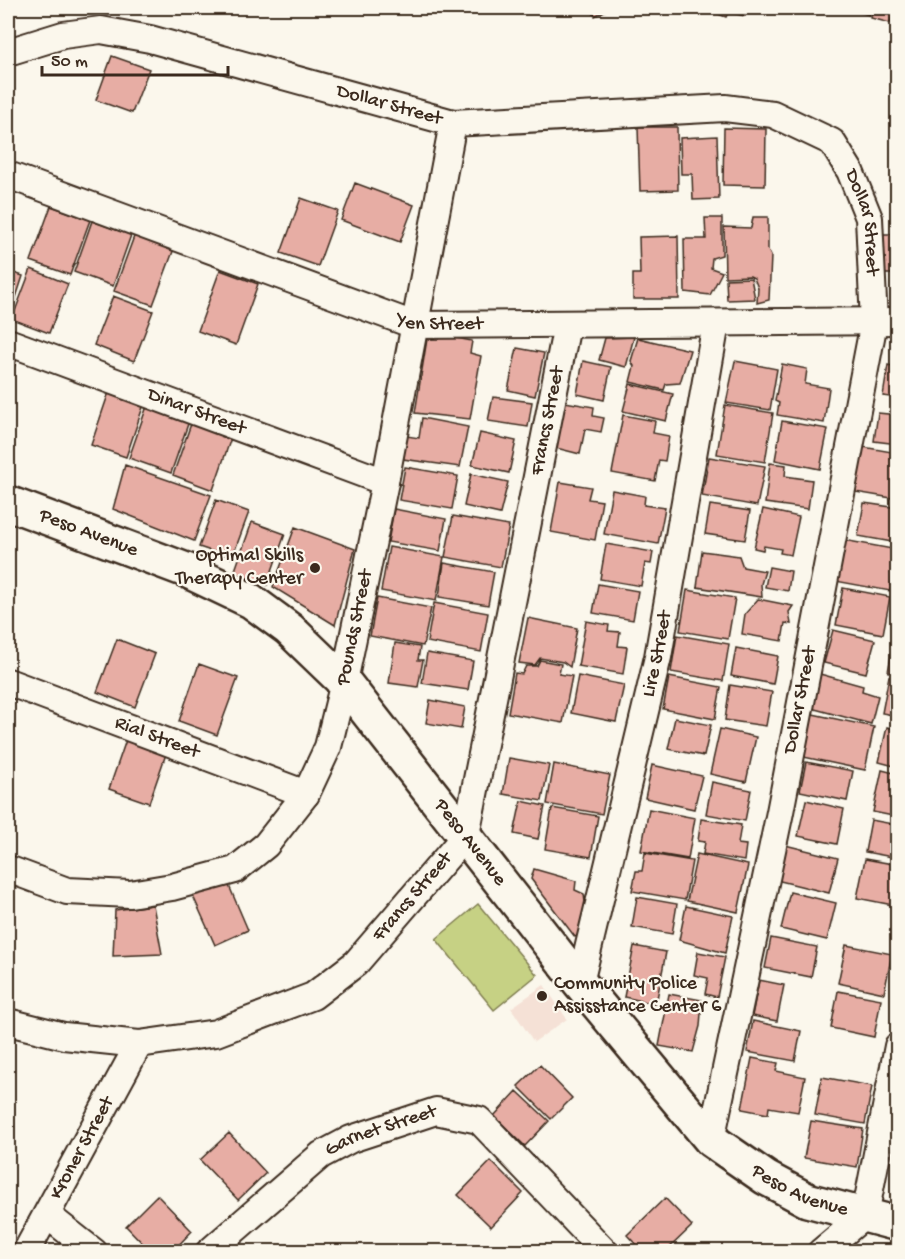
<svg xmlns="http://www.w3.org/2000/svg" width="905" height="1259" font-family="'Gochi Hand',sans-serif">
<rect width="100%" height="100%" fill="#fbf7ec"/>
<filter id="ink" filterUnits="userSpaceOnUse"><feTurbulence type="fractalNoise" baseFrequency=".0167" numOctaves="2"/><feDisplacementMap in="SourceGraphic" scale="12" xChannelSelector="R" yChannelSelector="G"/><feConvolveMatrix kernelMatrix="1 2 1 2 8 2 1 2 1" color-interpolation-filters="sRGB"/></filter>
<g filter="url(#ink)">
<!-- built -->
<path fill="#f5e1d6" d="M544 985 567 1019 534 1042 511 1008Z"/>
<!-- green -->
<path fill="#c6d184" stroke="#807e51" stroke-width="1.5" d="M478 904 537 975 494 1010 436 939Z"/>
<!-- building -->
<path fill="#e7ada4" stroke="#3b2a1e" stroke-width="1.5" d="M590 8H610L595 16Z
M703 8H730L726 17Z
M733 8H746L745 16 732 13Z
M847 8H871L869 15Z
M873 8H894L890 23 871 18Z
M895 43H898V59H895Z
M112 56 149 69 132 113 96 100Z
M638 127H677L678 190 640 191Z
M724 128 766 129 765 186 723 185Z
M717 136 719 199 693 200 692 174H681L680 138Z
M355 183 414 205 400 242 341 220Z
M301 198 338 211 318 266 281 253Z
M51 206 90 220 70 275 31 261Z
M753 217H768V250L771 256 769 300 757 303 758 288 754 278 750 276 725 277 724 227 751 228Z
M705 218H722V255L712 258 711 268 722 272 710 295 685 292 684 239H706Z
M92 221 131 235 113 286 74 272Z
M136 231 175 246 153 305 114 291Z
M879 234H898V274H879Z
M678 236 679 299H633V274H640L639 237Z
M31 269 68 284 49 333 12 319Z
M220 270 258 284 236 345 198 331Z
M8 271 23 276 8 322Z
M751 278 755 299 727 300 726 279Z
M113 296 153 311 134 361 94 345Z
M428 333 472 341 470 353 481 356 470 419 415 413Z
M634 337 626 367 599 360 605 338Z
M638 338 690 350 680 383 666 384 664 390 630 382 634 366 631 361Z
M517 348 544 353 535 396 508 390Z
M8 355 17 358 8 388Z
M583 361 611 367 604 400 577 394Z
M735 361 777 369 770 410 726 403Z
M782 364 807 369 805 384 829 388 824 423 777 415 779 403 775 401Z
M888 365 898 367V398L883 396Z
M630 384 673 394 666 421 623 411Z
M109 392 144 404 126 457 91 445Z
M493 397 532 402 528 427 488 421Z
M565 402 594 407 593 416 604 418 601 432 585 429 580 454 556 448Z
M725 405 773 413 765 462 717 454Z
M147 406 189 421 171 473 129 458Z
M878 413 898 415V444L874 441Z
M623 415 655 421 653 433 669 436 665 461 659 460 655 481 612 473Z
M422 418 468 427 460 467 403 459 407 436 419 438Z
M192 421 232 435 213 490 173 475Z
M782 421 828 429 820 469 775 460Z
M480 433 516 441 509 473 472 465Z
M863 447 892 452 891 459 898 460V499L855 492Z
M709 457 765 466 757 506 702 496Z
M770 463 786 465 785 476 812 480 808 509 765 503Z
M125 465 211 495 194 541 113 509Z
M405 467 458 476 452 509 399 500Z
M471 474 508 482 500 514 464 506Z
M560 482 591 487 588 499 602 501 595 540 551 532Z
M612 490 645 496 644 505 665 508 658 544 604 534Z
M216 500 249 512 232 558 199 547Z
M864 503 898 508V543L858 536Z
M710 505 750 511 745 540 705 534Z
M394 509 446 519 440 551 388 542Z
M763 509 799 517 791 555 780 553 781 549 764 546 763 550 754 548Z
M453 516 509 526 501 567 445 557Z
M252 522 285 534 267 585 234 573Z
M295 527 355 549 335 625 273 587Z
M838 539 898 550 890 591 830 580Z
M606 544 653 552 651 564 645 563 641 586 600 579Z
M389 547 444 557 436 601 381 591Z
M702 551 739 556 743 567 765 571 761 584 762 597 697 587Z
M444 563 494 572 488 605 439 597Z
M769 567 791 571 788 591 765 587Z
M598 584 638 591 633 620 593 613Z
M843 588 890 597 883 634 836 625Z
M687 590 735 598 728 639 680 631Z
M377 598 431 608 423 646 370 636Z
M758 599 793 606 789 612 791 624 785 623 782 641 742 634 745 614Z
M434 603 488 613 481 652 427 642Z
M528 618 577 628 570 667 563 662 540 658 535 665 519 663Z
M586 621 609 625 608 631 620 632 618 646 627 647 623 674 578 666Z
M833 630 875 640 866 673 824 663Z
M677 635 729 644 723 681 671 672Z
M117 639 155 654 135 707 97 692Z
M894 639 898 640V674L888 672Z
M395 643 420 647 418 660H423L418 687 389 683Z
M736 648 778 656 773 684 731 676Z
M427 653 473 661 468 690 422 683Z
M540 660 561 664 559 674 572 676 563 723 508 713 515 673 522 674 526 666H537Z
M199 664 238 678 217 735 179 721Z
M820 674 863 686 862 691 878 696 871 724 811 708Z
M578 676 624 685 616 722 571 713Z
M889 676 898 678V716L882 713Z
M669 677 721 687 715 719 663 709Z
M730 685 772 692 766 726 725 720Z
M430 700 465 707 461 729 426 723Z
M808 713 874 727 865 770 799 756Z
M675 718 711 725 704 756 668 749Z
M887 727 898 730V767L879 762Z
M720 729 756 737 746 782 710 774Z
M126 740 166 754 149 803 109 789Z
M509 758 549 765 542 801 503 794Z
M806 762 853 771 847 801 800 791Z
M554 764 610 775 602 814 547 804Z
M652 765 702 776 694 809 645 798Z
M882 770 898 774V817L873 812Z
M712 782 751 790 745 821 706 814Z
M806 800 844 809 837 844 798 836Z
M521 801 545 806 538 839 514 834Z
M552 808 598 816 591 857 545 849Z
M649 809 695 818 688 859 641 851Z
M701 819 741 825 738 844 746 845 744 861 703 854 705 842 698 841Z
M871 820 898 825V858L865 852Z
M781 844 838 858 829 893 772 879Z
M645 853 692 861 685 900 632 891 636 871H642Z
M697 854 748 865 738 912 687 901Z
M865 859 898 865V906L857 898Z
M534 869 576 881 575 890 584 894 588 928 575 937 531 879Z
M227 881 248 930 215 945 193 896Z
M790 892 836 903 827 940 781 929Z
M637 897 677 904 672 934 632 927Z
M153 905 162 954 113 956 115 910Z
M686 906 733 916 725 953 679 940Z
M771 938 817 947 811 977 765 968Z
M846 945 892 954 884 993 838 983Z
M634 946 666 952 656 1004 624 997Z
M698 952 725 957 717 997 705 994 708 978 694 975Z
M759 980 784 985 777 1021 752 1016Z
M838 991 881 999 874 1037 831 1028Z
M669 994 702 1000 700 1026 693 1052 659 1046Z
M753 1021 801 1031 795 1061 747 1052Z
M752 1058 778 1063 776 1071 805 1077 798 1112 769 1107 768 1114 742 1109Z
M540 1065 572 1098 551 1119 518 1086Z
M822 1077 872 1086 865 1124 815 1115Z
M517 1091 549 1121 525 1146 494 1116Z
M811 1121 863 1129 857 1167 804 1158Z
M229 1133 266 1173 238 1200 200 1160Z
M491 1161 523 1193 491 1227 458 1195Z
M898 1176V1196L893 1195Z
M157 1195 192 1231 172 1252H151L126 1226Z
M665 1198 692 1226 665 1252H643L627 1235Z"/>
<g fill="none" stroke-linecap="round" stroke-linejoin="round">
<defs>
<g id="street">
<path id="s1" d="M8 52 63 35 101 30 150 39 453 123 725 108 773 114 832 142 850 171 869 218 874 322 780 812 711 1140"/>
<path id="s2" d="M8 175 414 325 898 321"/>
<path id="s3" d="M8 342 385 482"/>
<path id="s4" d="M8 682 306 794"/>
<path id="s5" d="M8 869 67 891 130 894 172 887 235 870 266 845 306 794 328 747 344 682 385 482 453 123"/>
<path id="s6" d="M580 983 658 657 716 323"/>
<path id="s7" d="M8 1022 64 1036 139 1044 216 1033 313 996 356 963 466 835 567 325"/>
<path d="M47 1215 94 1252"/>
<path id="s8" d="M26 1252 139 1044"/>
<path id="s9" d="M209 1252 321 1155 351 1139 436 1111 479 1120 605 1252"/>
<path d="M821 1252 865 1215 898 1046"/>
</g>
<g id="secondary">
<path id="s10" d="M8 503 186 570 251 601 289 629 344 682 580 983 711 1140 766 1178 807 1200 898 1224"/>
</g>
</defs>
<!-- street casing -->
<use href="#street" stroke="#3b2a1e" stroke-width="30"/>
<!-- secondary casing -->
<use href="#secondary" stroke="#3b2a1e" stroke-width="38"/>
<!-- street -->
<use href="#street" stroke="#fbf7ec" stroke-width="26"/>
<!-- secondary -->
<use href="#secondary" stroke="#fbf7ec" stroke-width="33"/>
</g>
</g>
<!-- markers -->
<g fill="#3b2a1e" stroke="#fbf7ec" stroke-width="2">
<circle cx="315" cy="568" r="6"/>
<circle cx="542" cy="996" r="6"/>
</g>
<g text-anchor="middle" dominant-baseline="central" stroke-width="4.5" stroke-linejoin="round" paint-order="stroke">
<!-- street labels -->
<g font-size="20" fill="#3b2a1e" stroke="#fbf7ec">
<text stroke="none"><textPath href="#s1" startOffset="394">Dollar Street</textPath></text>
<text stroke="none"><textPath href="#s1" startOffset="934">Dollar Street</textPath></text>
<text stroke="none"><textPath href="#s2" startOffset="458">Yen Street</textPath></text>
<text stroke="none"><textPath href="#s3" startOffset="201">Dinar Street</textPath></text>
<text stroke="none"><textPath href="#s7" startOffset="960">Francs Street</textPath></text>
<text stroke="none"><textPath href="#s10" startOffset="86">Peso Avenue</textPath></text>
<text stroke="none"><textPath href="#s5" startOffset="513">Pounds Street</textPath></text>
<text stroke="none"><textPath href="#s6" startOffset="338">Lire Street</textPath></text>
<text transform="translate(801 700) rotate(-79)">Dollar Street</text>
<text stroke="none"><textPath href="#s4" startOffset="159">Rial Street</textPath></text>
<text stroke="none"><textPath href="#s10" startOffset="590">Peso Avenue</textPath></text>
<text stroke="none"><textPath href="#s7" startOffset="456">Francs Street</textPath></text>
<text stroke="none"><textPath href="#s9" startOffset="213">Garnet Street</textPath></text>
<text stroke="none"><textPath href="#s8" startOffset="118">Kroner Street</textPath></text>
<text stroke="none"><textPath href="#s10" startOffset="1076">Peso Avenue</textPath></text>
</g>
<!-- poi labels -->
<g font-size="20" fill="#3b2a1e" stroke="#fbf7ec" text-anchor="end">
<text x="303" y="556">Optimal Skills<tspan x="303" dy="23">Therapy Center</tspan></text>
<text x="554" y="984" text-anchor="start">Community Police<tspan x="554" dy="23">Assisstance Center 6</tspan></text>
</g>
</g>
<!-- margin -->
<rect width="905" height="1259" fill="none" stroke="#fbf7ec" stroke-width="30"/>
<rect x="15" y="15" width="875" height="1229" fill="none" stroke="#3b2a1e" stroke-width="2" filter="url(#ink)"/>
<!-- scale -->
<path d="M42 66v9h186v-9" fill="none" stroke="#3b2a1e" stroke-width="3"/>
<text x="51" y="66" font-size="18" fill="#3b2a1e" stroke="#fbf7ec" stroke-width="4.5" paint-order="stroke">50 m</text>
</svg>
